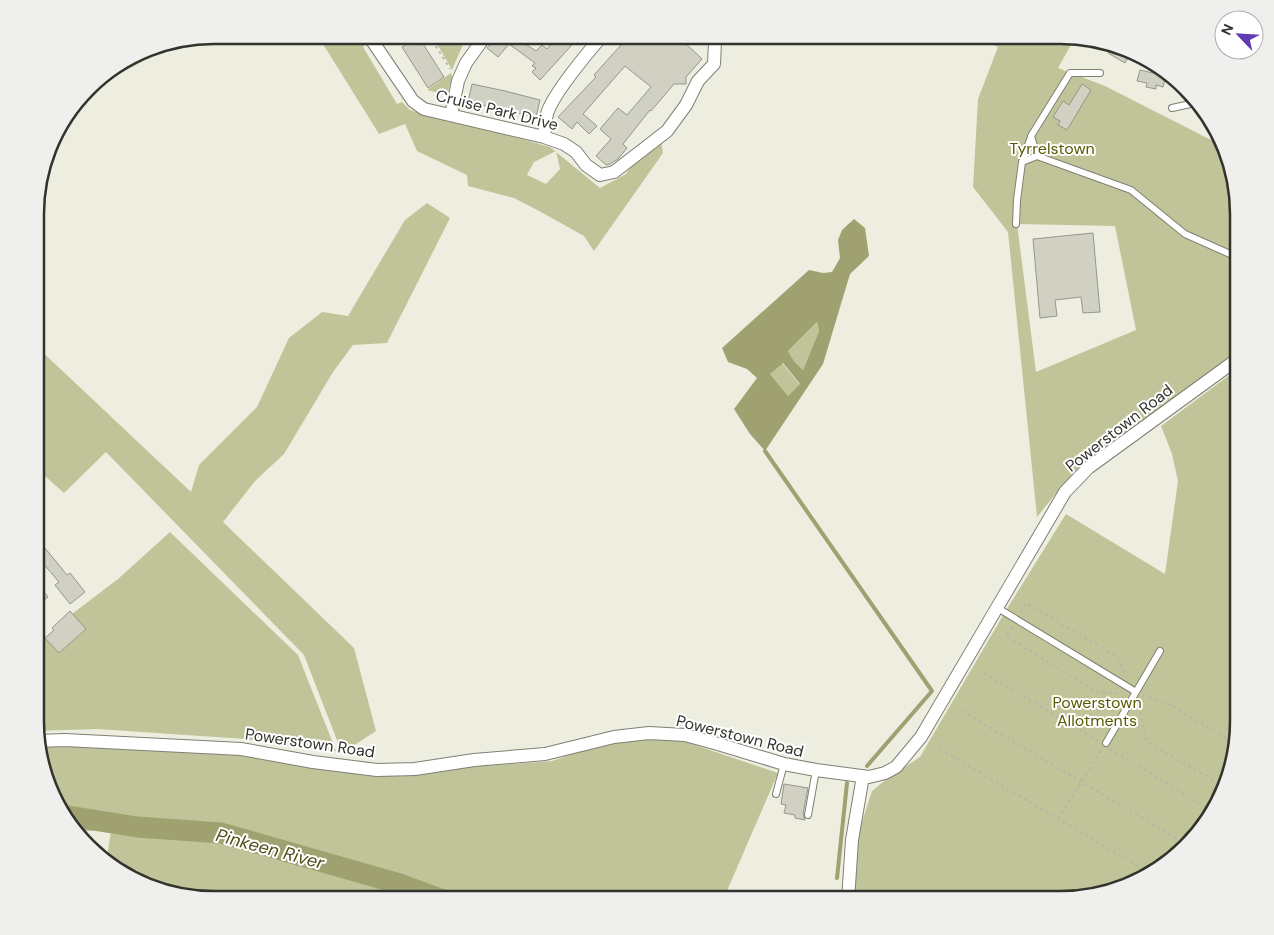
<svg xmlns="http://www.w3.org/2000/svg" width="1274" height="935" font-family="'DM Sans',sans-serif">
<rect width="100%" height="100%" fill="#edeee0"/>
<!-- green -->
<path fill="#c1c498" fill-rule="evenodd" d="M320 35H358L366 44 363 47 397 104 402 102 410 110 428 116 493 131 550 147 600 188 626 174 629 169 661 141 663 153 594 251 584 236 541 212 514 198 468 186 467 175 417 151 405 124 379 134 318 36ZM556 151 560 169 546 184 527 175 534 162Z
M432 35H467L452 70Z
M968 35 1076 36 1058 68 1105 86 1219 144 1223 142 1239 202V352L1096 455 1058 491 1037 517 1008 232 973 187 978 99 998 47ZM1017 224 1115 226 1136 330 1036 372Z
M195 39 145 60 86 92 96 79 145 48Z
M451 73 452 77 447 95 427 90Z
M427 203 450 218 387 343 353 345 333 372 284 454 255 481 223 522 354 648 376 731 342 753 304 655 106 452 64 493 36 468V346L191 492 199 465 257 407 289 338 322 312 348 316 405 220Z
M817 322 819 331 803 370 794 361 788 351Z
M782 363 800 385 788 396 770 374Z
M1239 368V733L1229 779 1202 830 1140 881 1061 900H851L853 860 862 822 872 791 888 778 920 757 1005 612 1066 514 1165 574 1178 481 1172 454 1161 426Z
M170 532 298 655 336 751 245 739 97 729 36 731V644L45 638 59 653 86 629 72 614 118 579Z
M655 737 686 742 778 773 723 900H202L156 890 106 864 111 830 87 831 85 841 59 811 37 745 62 744 244 754 376 774 552 761 615 739Z"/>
<!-- water -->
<path fill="#9fa270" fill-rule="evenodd" d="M854 219 865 228 869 256 850 274 823 364 765 451 750 434 734 409 757 378 747 369 728 362 722 348 809 270 823 273 832 272 840 258 838 240 842 230ZM817 322 819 331 803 370 794 361 788 351ZM783 363 800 384 788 396 770 374Z"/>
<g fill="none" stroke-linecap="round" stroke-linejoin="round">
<!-- stream -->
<path stroke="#9fa270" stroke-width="4" d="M765 451 932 691 867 766
M837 878 847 783"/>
<!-- river -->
<path stroke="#9fa270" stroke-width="21" d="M62 815 137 827 221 833 400 884 443 900"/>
</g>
<!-- building -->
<path fill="#d0d1c3" stroke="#959689" d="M498 35H517L515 37 536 51 542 45 547 49 559 35H581L540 80 532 72 536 68 532 66 535 63 509 44 498 57 487 48Z
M630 35H674L682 43 684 42 702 59 686 77V84H674L651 111 650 110 623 144 627 148 618 159 610 164 606 165 596 156 611 139 600 129 618 108 627 115 651 87 625 66 583 114 597 126 589 134 577 122 572 129 558 117 596 77 594 75Z
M418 36 444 77 428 88 402 47Z
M1113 45 1132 50 1125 63 1108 53Z
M1140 70 1166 76 1163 87 1156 85V89L1146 87 1147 83 1137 81Z
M472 84 505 91 540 100 536 117 468 102Z
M1082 84 1091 90 1067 130 1058 125 1060 121 1053 117 1063 101 1069 105Z
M1093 233 1100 312 1083 313 1081 297 1055 300 1057 316 1040 318 1033 239Z
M36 537 67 575 70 573 85 592 70 604 55 585 59 582 36 555Z
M36 582 48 597 36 606Z
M70 611 86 629 59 653 45 638 54 630 52 628Z
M784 784 808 788 803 814 805 820 795 818V815L784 813 786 805 781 804Z"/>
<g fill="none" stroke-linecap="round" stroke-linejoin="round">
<defs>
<path id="service" d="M1172 108 1195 103
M1037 156 1031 136 1070 73H1100
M1022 162 1031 137
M1016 224 1017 200 1022 162 1037 156 1131 190 1185 234 1239 258
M996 607 1136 692
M1106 743 1160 651
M776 794 784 764
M808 815 816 770"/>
<path id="minor" d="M366 35 373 42 413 101 424 109 544 137 564 144 576 152 586 165 600 175 614 172 667 131 686 105 698 81 714 64 715 42 722 35
M451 115 458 81 466 63 486 35
M544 137C545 130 545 121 547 114 552 95 589 51 603 35
M36 741 65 740 241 749 313 762 377 770 415 769 474 760 545 754 614 737 649 733 685 735 718 744 784 764 816 770 869 777 885 773 896 767 921 737 1065 492 1088 468 1239 358
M848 900 852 840 863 776"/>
</defs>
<!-- service casing -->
<use href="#service" stroke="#7f8074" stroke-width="8"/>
<!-- minor casing -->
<use href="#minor" stroke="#7f8074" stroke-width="14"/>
<!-- path -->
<path stroke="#b5b6ab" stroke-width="2" stroke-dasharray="2.5 4" stroke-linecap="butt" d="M429 35 450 69
M387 43 408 35
M1021 612 1026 603 1117 657 1127 676
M1012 627 1006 636 1099 693H1119
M984 673 1098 741
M1143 695 1167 703 1236 744
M1139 706 1146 741 1225 787
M962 711 1186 844
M940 749 1150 873
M1110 749 1213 811
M1058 819 1102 749"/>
<!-- service -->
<use href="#service" stroke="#fff" stroke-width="6"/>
<!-- minor -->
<use href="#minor" stroke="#fff" stroke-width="12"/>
</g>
<g text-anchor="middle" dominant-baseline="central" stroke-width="4" stroke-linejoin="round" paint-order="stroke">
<!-- street labels -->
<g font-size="16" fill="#33332e" stroke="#fff">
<text transform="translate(497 110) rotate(14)">Cruise Park Drive</text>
<text transform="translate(1119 428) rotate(-38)">Powerstown Road</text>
<text transform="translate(740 736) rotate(14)">Powerstown Road</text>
<text transform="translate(310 743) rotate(8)">Powerstown Road</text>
</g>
<!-- park labels -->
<g font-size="16" fill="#595a02" stroke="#fff">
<text x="1052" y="148">Tyrrelstown</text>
<text x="1097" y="702">Powerstown<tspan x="1097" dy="18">Allotments</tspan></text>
</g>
<!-- water labels -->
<g font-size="18" font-style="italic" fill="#4d4e14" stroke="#fff">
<text transform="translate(270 849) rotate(15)">Pinkeen River</text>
</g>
</g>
<!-- crop -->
<path d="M0 0H1274V935H0ZM214 44H1060A170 170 0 0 1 1230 214V721A170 170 0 0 1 1060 891H214A170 170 0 0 1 44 721V214A170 170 0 0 1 214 44Z" fill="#efefee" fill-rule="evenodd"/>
<path fill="none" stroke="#33332e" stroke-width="2.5" d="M214 44H1060A170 170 0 0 1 1230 214V721A170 170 0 0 1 1060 891H214A170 170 0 0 1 44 721V214A170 170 0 0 1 214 44Z"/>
<!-- north arrow -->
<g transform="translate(1239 35) rotate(295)"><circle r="24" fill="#ffffff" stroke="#adadab"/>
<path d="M0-4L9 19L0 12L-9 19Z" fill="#603bb3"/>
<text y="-8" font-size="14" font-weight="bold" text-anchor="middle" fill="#33332e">N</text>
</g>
</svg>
